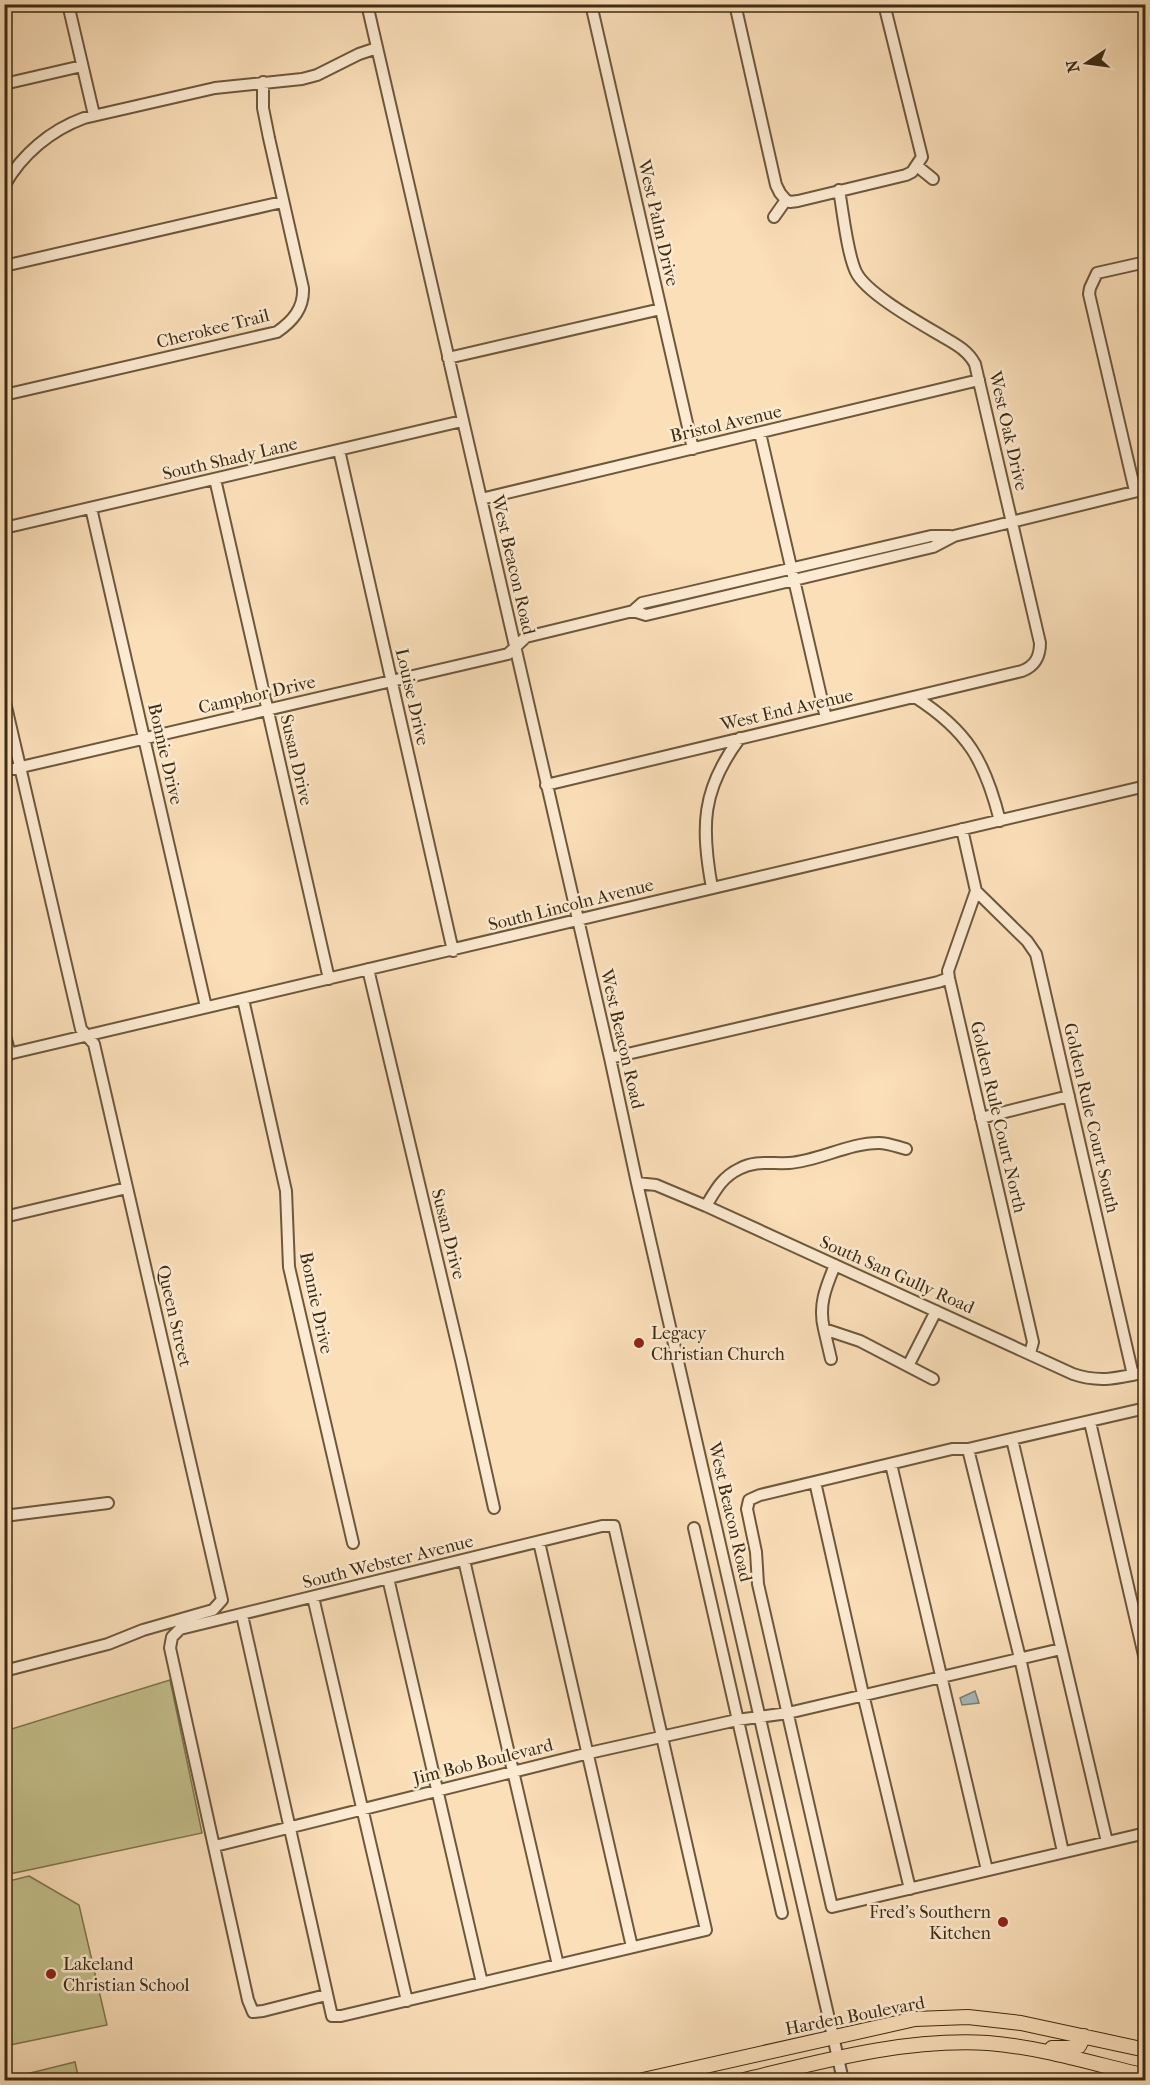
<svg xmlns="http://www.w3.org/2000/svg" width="1150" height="2085" font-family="'IM FELL French Canon',serif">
<rect width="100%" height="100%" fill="#fbdfb9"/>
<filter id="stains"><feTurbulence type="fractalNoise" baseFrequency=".00333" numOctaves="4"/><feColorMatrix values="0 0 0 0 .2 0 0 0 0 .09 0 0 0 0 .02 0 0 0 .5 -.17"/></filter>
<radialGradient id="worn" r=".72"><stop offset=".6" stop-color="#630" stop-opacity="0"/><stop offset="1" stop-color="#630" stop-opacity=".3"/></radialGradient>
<!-- green -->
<path fill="#c3c08c" stroke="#80764f" stroke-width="1.5" d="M170 1680 202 1833 5 1875V1731Z
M29 1876 79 1905 107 2025 5 2046V1882Z
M75 2062 79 2080H11L10 2078Z"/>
<!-- water -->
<path fill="#a5b9bb" stroke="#7c8077" stroke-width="1.5" d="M975 1691 979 1703 962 1705 960 1698Z"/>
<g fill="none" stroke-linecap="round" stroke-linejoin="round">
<defs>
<path id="minor" d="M68 4 94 115
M367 4 610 1058 637 1183 843 2080
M591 4 693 449
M735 4 776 185 780 193 786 200
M4 84 82 66
M917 166 933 179
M4 186C22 154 51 130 84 118L215 88 302 79 317 75 359 54 377 48
M786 200 790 202 798 201 906 175 912 172 922 157 884 4
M774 217 786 200
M4 266 282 202
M448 358 661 309
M4 395 277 332C293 321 304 308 303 288L269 138 263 108V82
M760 433 826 718
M339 450 453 951
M215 479 329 979
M1135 491 1089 294 1090 288 1097 273 1146 262
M481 499 979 380
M91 508 206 1007
M4 528 462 421
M633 611 642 603 682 594 931 536H950
M915 697C968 731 985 761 1000 821
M4 698 81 1029 94 1044 222 1600 213 1610 143 1630 108 1644 4 1671
M4 771 508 654 526 637 633 611 646 615 933 547 954 536 1146 489
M546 785 1022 671C1035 666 1040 657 1040 643L975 364C967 349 953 343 940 335 918 322 866 293 856 272 847 253 843 212 839 190
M962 829 976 891
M712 888C701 827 701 790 740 738
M976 891 1027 941 1036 954 1133 1375
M976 891 948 971 949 978 1033 1342 1030 1353
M368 969 461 1360 494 1508
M243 999 286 1191 289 1267 353 1543
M4 1032 10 1054
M4 1055 1146 786
M610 1058 938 982 949 978
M981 1118 1069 1096
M637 1183 656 1185 706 1206 1073 1374C1099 1383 1120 1378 1146 1372
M706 1206C715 1191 722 1177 739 1169 755 1160 771 1164 789 1163 819 1161 848 1143 879 1143 888 1143 898 1147 906 1149
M4 1217 127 1188
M835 1265C826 1287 818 1305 824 1329L860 1341 933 1379
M824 1329 831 1359
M908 1366 936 1311
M1146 1408 968 1449H952L760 1495 749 1500 747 1509 756 1552 758 1584 832 1907 1146 1833
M1090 1422 1146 1664
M1012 1439 1107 1842
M968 1449 1020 1658 1063 1852
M891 1464 987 1870
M815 1482 863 1694 910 1889
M4 1516 108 1503
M694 1528 782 1913
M539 1542 632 1947
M464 1560 558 1965
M388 1578 482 1983
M313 1597 407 2001
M242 1615 332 2016H341L706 1930 614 1526H602L180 1629 172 1637 170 1648 248 2000 253 2012 263 2011 326 1995
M215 1846 589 1753 737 1720 788 1713 1061 1649"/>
<path id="major" d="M1052 2048H1072L1079 2046 1084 2036
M643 2080 915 2019 968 2017 1021 2023 1146 2050
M744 2080C823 2061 906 2038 988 2043 1041 2047 1094 2064 1146 2076"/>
</defs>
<!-- minor casing -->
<use href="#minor" stroke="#6d583c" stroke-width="14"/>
<!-- major casing -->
<use href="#major" stroke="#3e2b12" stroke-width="16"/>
<!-- minor -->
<use href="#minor" stroke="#fcead2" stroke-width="10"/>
<!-- major -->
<use href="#major" stroke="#fbdfb9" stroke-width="14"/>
</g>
<!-- markers -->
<g fill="#8f2418" stroke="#fcead2" stroke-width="2">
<circle cx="639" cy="1343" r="6"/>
<circle cx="1003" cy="1922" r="6"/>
<circle cx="51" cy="1974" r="6"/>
</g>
<g text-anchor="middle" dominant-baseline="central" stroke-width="5" stroke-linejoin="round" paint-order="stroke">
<!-- street labels -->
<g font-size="18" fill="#3e2b12" stroke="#fcead2">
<text transform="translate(658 223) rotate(77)">West Palm Drive</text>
<text transform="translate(213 329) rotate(-14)">Cherokee Trail</text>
<text transform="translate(726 424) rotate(-13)">Bristol Avenue</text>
<text transform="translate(1008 431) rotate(77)">West Oak Drive</text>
<text transform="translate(230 459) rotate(-13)">South Shady Lane</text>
<text transform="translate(513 565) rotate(77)">West Beacon Road</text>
<text transform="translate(257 695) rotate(-13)">Camphor Drive</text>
<text transform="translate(412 697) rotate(77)">Louise Drive</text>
<text transform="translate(787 710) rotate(-13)">West End Avenue</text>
<text transform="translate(165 754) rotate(77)">Bonnie Drive</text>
<text transform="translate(296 760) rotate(77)">Susan Drive</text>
<text transform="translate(571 905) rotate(-14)">South Lincoln Avenue</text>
<text transform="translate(622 1039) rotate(77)">West Beacon Road</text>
<text transform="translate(998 1117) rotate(77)">Golden Rule Court North</text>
<text transform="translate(1091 1118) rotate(77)">Golden Rule Court South</text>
<text transform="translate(448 1234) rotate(76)">Susan Drive</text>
<text transform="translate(897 1275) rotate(24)">South San Gully Road</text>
<text transform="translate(316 1303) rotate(78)">Bonnie Drive</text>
<text transform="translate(174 1316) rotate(77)">Queen Street</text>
<text transform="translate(730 1512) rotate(77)">West Beacon Road</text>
<text transform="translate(388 1562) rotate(-14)">South Webster Avenue</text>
<text transform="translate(483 1762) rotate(-14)">Jim Bob Boulevard</text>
<text transform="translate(855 2016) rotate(-11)">Harden Boulevard</text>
</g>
<!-- poi labels -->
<g font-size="18" fill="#3e2b12" stroke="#fcead2" text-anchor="start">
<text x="651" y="1333">Legacy<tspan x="651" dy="21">Christian Church</tspan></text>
<text x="991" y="1912" text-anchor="end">Fred's Southern<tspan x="991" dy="21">Kitchen</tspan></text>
<text x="63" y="1964">Lakeland<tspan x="63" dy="21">Christian School</tspan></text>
</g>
</g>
<!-- margin -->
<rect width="1150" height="2085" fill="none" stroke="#fbdfb9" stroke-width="24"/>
<rect x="6" y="6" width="1138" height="2073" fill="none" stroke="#3e2b12" stroke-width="3"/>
<rect x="12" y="12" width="1126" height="2061" fill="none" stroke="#3e2b12" stroke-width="1.5"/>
<!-- north arrow -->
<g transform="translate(1087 63) rotate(257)" stroke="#fcead2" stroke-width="4.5" paint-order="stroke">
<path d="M0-4.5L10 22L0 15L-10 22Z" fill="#3e2b12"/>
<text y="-9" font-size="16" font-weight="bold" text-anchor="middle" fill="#3e2b12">N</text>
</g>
<rect width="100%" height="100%" filter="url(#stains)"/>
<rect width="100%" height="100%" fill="url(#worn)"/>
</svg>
